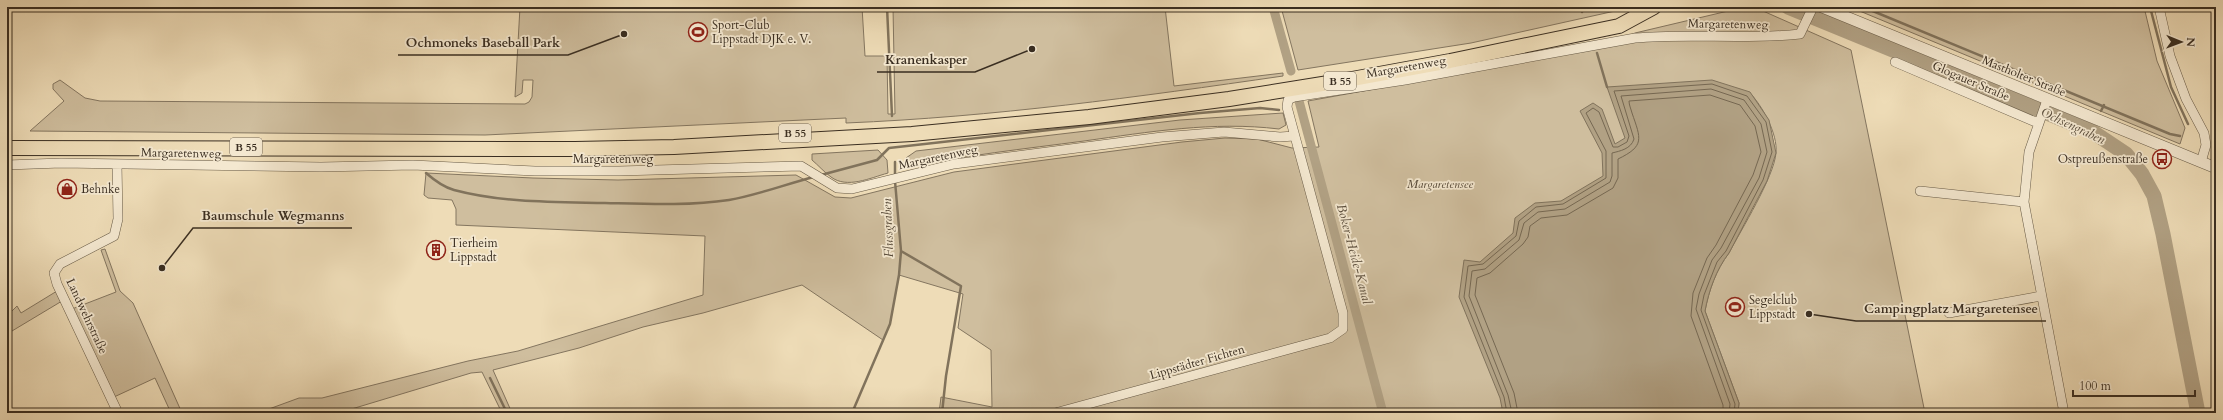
<svg xmlns="http://www.w3.org/2000/svg" width="2223" height="420" font-family="Cardo,serif">
<rect width="100%" height="100%" fill="#eedcb7"/>
<filter id="stains"><feTurbulence type="fractalNoise" baseFrequency=".005" numOctaves="4"/><feColorMatrix values="0 0 0 0 .2 0 0 0 0 .09 0 0 0 0 .02 0 0 0 .5 -.17"/></filter>
<radialGradient id="worn" r=".72"><stop offset=".6" stop-color="#630" stop-opacity="0"/><stop offset="1" stop-color="#630" stop-opacity=".3"/></radialGradient>
<!-- green -->
<path fill="#cfbe9e" stroke="#847660" d="M520 7H862L865 56H887L888 114H895L893 7H1165L1174 86 1283 73V76C1138 97 993 117 846 123V118L485 135 30 131 64 101 53 89V84L60 80 85 98 100 101 525 104 529 102 532 97 533 80H523L522 93 515 97Z
M1281 7H1633L1471 43 1298 70Z
M1745 7H1754L1851 50 1925 413H1738L1739 403 1705 311C1709 290 1716 270 1729 253 1741 230 1774 177 1776 153 1778 134 1762 105 1749 92L1548 413H939L941 397 992 407 991 350 958 328 963 294 899 275 890 324 883 340 802 285 703 313 643 327 579 348 493 370 512 413H502L482 372 471 373 345 411V413H258L299 398H322L468 361 518 351 703 295 705 236 456 225V209L452 200 428 198 424 195 426 173 533 178 618 180 796 175 835 197 851 198 954 172 1182 142 1225 138 1257 139 1292 148 1319 147 1308 101 1601 48 1635 33Z
M1850 7H2144L2157 61 2185 128 2180 144Z
M1283 113 1286 125 1279 129C1213 121 1149 132 1084 141 1024 149 965 155 907 168L906 158 916 151 1180 120Z
M878 150 887 160 888 173C870 178 847 189 831 177 824 172 818 165 812 160V154Z
M105 249 120 291 133 303 182 413H171L155 378 114 397 72 309 116 292 101 250Z
M57 291 62 301 7 334V316L17 306 21 313Z"/>
<!-- water -->
<path fill="#b1a184" stroke="#81735c" d="M1712 80 1750 92 1769 120 1776 153 1767 181 1729 253C1716 270 1709 290 1705 311L1739 403 1738 413H1503L1500 398 1459 297 1464 260 1480 262 1513 233 1515 218 1535 203 1561 201 1603 176 1602 153 1580 111 1593 103 1602 109 1615 144 1625 138 1607 87Z"/>
<g fill="none" stroke-linecap="round" stroke-linejoin="round">
<!-- shore -->
<path stroke="#766852" stroke-width="1" d="M1507 413 1504 397 1464 297 1468 266 1483 264 1516 236 1519 221 1536 207 1563 204 1606 178V151L1586 113 1593 108 1599 112 1613 147H1618L1627 142 1629 136 1614 91 1712 84 1747 96 1766 122 1772 152 1763 180 1726 251 1717 262 1704 295 1701 310 1735 404 1734 413
M1512 413 1508 395 1469 296 1472 271 1485 269 1519 240 1524 223 1538 212 1565 209 1610 182 1612 176V153C1620 151 1631 149 1634 139L1621 96 1711 89 1744 100 1761 124 1767 152 1759 178 1721 248 1712 260 1699 294 1696 309 1730 404 1729 413
M1518 413 1514 393 1475 295 1477 278 1490 273 1523 244 1528 237 1530 226 1541 218 1567 215 1613 188 1618 178V159C1645 146 1641 139 1632 113 1631 109 1629 105 1629 101L1710 95 1740 105 1755 126 1761 152 1753 175 1716 245 1707 258 1693 293 1691 316 1723 405V413"/>
<!-- stream -->
<path stroke="#81735c" stroke-width="2.5" d="M887 7 892 116
M1581 7 1582 12
M1863 7 2170 134 2180 136
M2150 7 2171 87 2188 124
M1597 53 1607 87
M2101 111 2104 105
M2093 132 2095 127
M895 162V176
M426 173C434 180 443 187 454 190 503 203 555 202 605 203 646 204 689 206 729 200 758 195 786 184 814 177
M821 175 877 160 889 148 1200 113 1260 108 1279 110
M901 251 961 286 946 376 942 413
M490 378 507 413
M852 413 890 324 899 275 901 251 895 181"/>
<!-- canal -->
<path stroke="#b1a184" stroke-width="9" d="M1273 7 1291 71
M1299 101 1383 413"/>
<!-- river -->
<path stroke="#b1a184" stroke-width="15" d="M1788 7 2093 132 2126 154 2142 174 2154 196 2163 234 2198 413"/>
<defs>
<path id="minor" d="M2159 7 2170 56 2186 99 2204 133 2206 145 2201 162
M1895 62 2038 123
M2047 100 2029 152 2024 202 2064 413
M117 164 118 219 114 236 60 264 54 273 57 284 118 413
M7 165 61 163 321 167 413 165 535 171H619L801 166 837 188 852 189 954 164 1162 137 1224 132 1280 137 1294 136
M1920 191 2024 202
M1949 313 2041 296
M1055 413 1330 338 1343 329V313L1287 107 1288 100 1294 97 1405 80 1635 38C1690 33 1745 40 1800 34L1813 7"/>
<path id="tertiary" d="M1822 7 2216 168"/>
<path id="primary" d="M7 148 575 149 674 147 912 134 1089 117 1229 99 1341 81 1450 61 1619 26 1654 7"/>
</defs>
<!-- minor casing -->
<use href="#minor" stroke="#675a46" stroke-width="10"/>
<!-- tertiary casing -->
<use href="#tertiary" stroke="#675a46" stroke-width="12"/>
<!-- primary casing -->
<use href="#primary" stroke="#3a2e21" stroke-width="16"/>
<!-- minor -->
<use href="#minor" stroke="#f4e8d0" stroke-width="9"/>
<!-- tertiary -->
<use href="#tertiary" stroke="#f4e8d0" stroke-width="11"/>
<!-- primary -->
<use href="#primary" stroke="#eedcb7" stroke-width="14"/>
</g>
<!-- icons -->
<defs>
<symbol id="stadium-ring" viewBox="-11 -11 22 22"><circle r="9.5" fill="#f4e8d0" stroke="#8f2418" stroke-width="1.5"/><path d="M0-5a6.5 5 0 1 0 0 10a6.5 5 0 1 0 0-10ZM-3.5-1.8h7v3.6h-7Z" fill="#8f2418"/></symbol>
<symbol id="bus-ring" viewBox="-11 -11 22 22"><circle r="9.5" fill="#f4e8d0" stroke="#8f2418" stroke-width="1.5"/><path d="M-5-6H5V4H4V6H2V4H-2V6H-4V4H-5ZM-3.5-4V0h7V-4ZM-3.5 1.2v1.5H-2V1.2ZM2 1.2v1.5H3.5V1.2Z" fill="#8f2418"/></symbol>
<symbol id="shop-ring" viewBox="-11 -11 22 22"><circle r="9.5" fill="#f4e8d0" stroke="#8f2418" stroke-width="1.5"/><path d="M-5-2.5h2.3a2.7 3.5 0 0 1 5.4 0H5L5.5 6h-11ZM-1.5-2.5h3a1.5 2.3 0 0 0-3 0Z" fill="#8f2418"/></symbol>
<symbol id="building-ring" viewBox="-11 -11 22 22"><circle r="9.5" fill="#f4e8d0" stroke="#8f2418" stroke-width="1.5"/><path d="M-4-6H4V6H1V3H-1V6H-4ZM-2.5-4.3h1.7v1.8h-1.7ZM.8-4.3h1.7v1.8H.8ZM-2.5-1h1.7V.8h-1.7ZM.8-1h1.7V.8H.8Z" fill="#8f2418"/></symbol>
</defs>
<g fill-rule="evenodd">
<use href="#stadium-ring" x="687" y="21" width="22" height="22"/>
<use href="#bus-ring" x="2151" y="148" width="22" height="22"/>
<use href="#shop-ring" x="56" y="178" width="22" height="22"/>
<use href="#building-ring" x="425" y="239" width="22" height="22"/>
<use href="#stadium-ring" x="1724" y="296" width="22" height="22"/>
</g>
<g text-anchor="middle" dominant-baseline="central" stroke-width="3.5" stroke-linejoin="round" paint-order="stroke">
<!-- shield labels -->
<g fill="#f4e8d0" stroke="#726656" stroke-width="1">
<rect x="1324" y="72" width="32" height="18" rx="3"/>
<rect x="779" y="124" width="32" height="18" rx="3"/>
<rect x="230" y="138" width="32" height="18" rx="3"/>
</g>
<g font-size="11" font-weight="bold" fill="#3a2e21">
<text x="1340" y="81">B 55</text>
<text x="795" y="133">B 55</text>
<text x="246" y="147">B 55</text>
</g>
<!-- street labels -->
<g font-size="12" fill="#3a2e21" stroke="#f4e8d0">
<text transform="translate(1728 24) rotate(1)">Margaretenweg</text>
<text transform="translate(1406 67) rotate(-10)">Margaretenweg</text>
<text transform="translate(2024 76) rotate(22)">Mastholter Straße</text>
<text transform="translate(1971 81) rotate(23)">Glogauer Straße</text>
<text transform="translate(181 153) rotate(1)">Margaretenweg</text>
<text transform="translate(938 157) rotate(-12)">Margaretenweg</text>
<text x="613" y="159">Margaretenweg</text>
<text transform="translate(87 316) rotate(65)">Landwehrstraße</text>
<text transform="translate(1197 362) rotate(-16)">Lippstädter Fichten</text>
</g>
<!-- poi labels -->
<g font-size="12" fill="#3a2e21" stroke="#f4e8d0" text-anchor="start">
<text x="712" y="25">Sport-Club<tspan x="712" dy="14">Lippstadt DJK e. V.</tspan></text>
<text x="2148" y="159" text-anchor="end">Ostpreußenstraße</text>
<text x="81" y="189">Behnke</text>
<text x="450" y="243">Tierheim<tspan x="450" dy="14">Lippstadt</tspan></text>
<text x="1749" y="300">Segelclub<tspan x="1749" dy="14">Lippstadt</tspan></text>
</g>
<!-- park labels -->
<g font-size="12" font-style="italic" fill="#584b3a" stroke="#f4e8d0">
<text x="1440" y="184">Margaretensee</text>
</g>
<!-- water labels -->
<g font-size="13" font-style="italic" fill="#584b3a" stroke="#f4e8d0">
<text transform="translate(2073 126) rotate(25)">Ochsengraben</text>
<text transform="translate(888 228) rotate(-92)">Flussgraben</text>
<text transform="translate(1354 254) rotate(75)">Boker-Heide-Kanal</text>
</g>
</g>
<!-- callouts -->
<path fill="none" stroke="#3a2e21" stroke-width="1.5" d="M624 34L568 55H398M1032 49L975 72H877M162 268L193 228H352M1809 314L1856 321H2046"/>
<g fill="#3a2e21" stroke="#f4e8d0" stroke-width="1.5">
<circle cx="624" cy="34" r="4"/>
<circle cx="1032" cy="49" r="4"/>
<circle cx="162" cy="268" r="4"/>
<circle cx="1809" cy="314" r="4"/>
</g>
<g font-size="13" text-anchor="middle" font-weight="bold" fill="#3a2e21" stroke="#f4e8d0" stroke-width="3.5" stroke-linejoin="round" paint-order="stroke">
<text x="483" y="47">Ochmoneks Baseball Park</text>
<text x="926" y="64">Kranenkasper</text>
<text x="273" y="220">Baumschule Wegmanns</text>
<text x="1951" y="313">Campingplatz Margaretensee</text>
</g>
<!-- margin -->
<rect width="2223" height="420" fill="none" stroke="#eedcb7" stroke-width="24"/>
<rect x="8" y="8" width="2207" height="404" fill="none" stroke="#3a2e21" stroke-width="2"/>
<rect x="12" y="12" width="2199" height="396" fill="none" stroke="#3a2e21"/>
<!-- north arrow -->
<g transform="translate(2181 42) rotate(91)" stroke="#f4e8d0" stroke-width="3" paint-order="stroke">
<path d="M0-3L7 15L0 10L-7 15Z" fill="#3a2e21"/>
<text y="-6" font-size="11" font-weight="bold" text-anchor="middle" fill="#3a2e21">N</text>
</g>
<!-- scale -->
<path d="M2073 390v6h122v-6" fill="none" stroke="#3a2e21" stroke-width="2"/>
<text x="2079" y="390" font-size="12" fill="#3a2e21" stroke="#f4e8d0" stroke-width="3" paint-order="stroke">100 m</text>
<rect width="100%" height="100%" filter="url(#stains)"/>
<rect width="100%" height="100%" fill="url(#worn)"/>
</svg>
